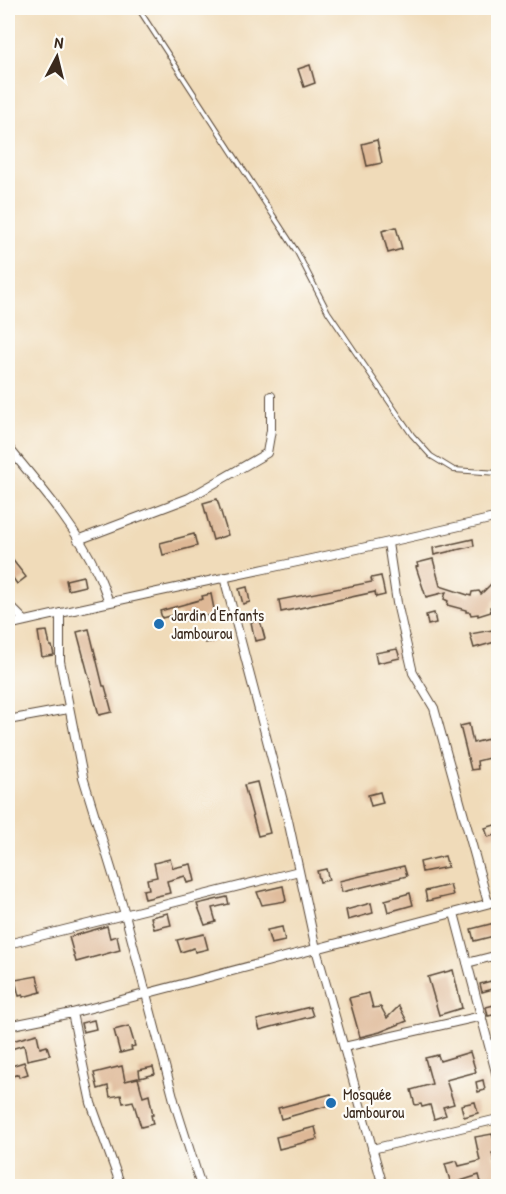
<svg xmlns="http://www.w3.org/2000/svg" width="506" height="1194" font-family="'Patrick Hand',sans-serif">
<rect width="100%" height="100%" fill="#fdfcf7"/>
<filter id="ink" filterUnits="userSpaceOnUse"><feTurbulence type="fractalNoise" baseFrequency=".0167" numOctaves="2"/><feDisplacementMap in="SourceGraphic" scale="12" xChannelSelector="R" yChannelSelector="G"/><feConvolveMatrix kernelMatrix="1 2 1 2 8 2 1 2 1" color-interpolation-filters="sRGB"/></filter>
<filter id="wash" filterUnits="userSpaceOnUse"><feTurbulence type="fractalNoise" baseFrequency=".008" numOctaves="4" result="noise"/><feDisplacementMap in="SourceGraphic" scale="24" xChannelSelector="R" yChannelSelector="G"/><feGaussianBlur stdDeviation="1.35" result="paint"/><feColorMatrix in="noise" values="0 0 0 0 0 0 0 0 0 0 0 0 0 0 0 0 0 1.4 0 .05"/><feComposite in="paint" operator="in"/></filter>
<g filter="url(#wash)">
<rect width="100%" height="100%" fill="#f0dbb9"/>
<g id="blocks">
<!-- building -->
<path fill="#deb896" d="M310 65 315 83 304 87 298 69Z
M377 140 382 163 367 166 362 144Z
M396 227 402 249 388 253 382 231Z
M217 499 228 535 213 540 203 503Z
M194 534 197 546 163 555 160 543Z
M473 539 474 546 434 555 433 548Z
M8 554 26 577 17 584 8 571Z
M433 559 440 586 471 596 472 592 479 591 481 594 498 577V597L492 603 494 606 490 607 491 612 478 616V614L471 615 470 612H466V610L447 605 448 601 444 599 446 592 426 597 416 567 418 566 417 563Z
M83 576 85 586 68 590 66 580Z
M381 576 385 595 376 597 375 592 281 612 279 600 372 582 371 578Z
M247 587 250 602 243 604 239 589Z
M211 594 215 614 182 621 180 613 162 618 160 611 203 599 202 596Z
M434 613 436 623 428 625 426 615Z
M260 620 265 639 255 641 251 622Z
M89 629 103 686H105L112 712 99 715 77 632Z
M492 630 495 642 474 648 470 634Z
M47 631 50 646H52L54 655 42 657 38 632Z
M213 633 215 641 205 643 204 635Z
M397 649 400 658 377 663 375 653Z
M469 724 473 743 492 738 497 756 477 761 478 769 471 770 460 726Z
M257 782 270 833 258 836 244 785Z
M380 792 383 803 371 806 368 795Z
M498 824V834L488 837 485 828Z
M445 856 448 867 422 872 420 862Z
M170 859 173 868 191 864 195 881 187 883 185 876 167 881 170 893 145 899 143 890 149 889 147 879 157 877 154 863Z
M404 866 407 876 342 892 339 881Z
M326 869 329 880 320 882 317 871Z
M450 885 453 895 427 901 425 891Z
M283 886 286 901 262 905 257 892Z
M410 893 413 905 388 912 385 900Z
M227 897 229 904 212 908 216 922 205 925 197 904Z
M371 903 373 913 348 920 346 910Z
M168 913 171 925 154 929 151 917Z
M498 922V935L474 941 471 929Z
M107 926 110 938 117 936 120 950 76 962 69 937Z
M282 927 285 941 271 944 267 930Z
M204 934 208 949 195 952 194 948 181 952 177 940Z
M453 970 462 1008 439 1015 428 977Z
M37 976 41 992 23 997V995L19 996 15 980Z
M491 981 493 989 482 992 480 984Z
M369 993 373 1008 381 1007 387 1018 399 1006 407 1021 380 1032 360 1037 349 998Z
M498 1004V1014L488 1016 486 1007Z
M310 1007 313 1016 260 1030 257 1020Z
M94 1020 96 1029 83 1032 81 1023Z
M129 1026 135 1046 131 1047 132 1050 120 1053 114 1030Z
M37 1034 40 1048 47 1046 50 1055 27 1060 24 1045 8 1050V1042Z
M470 1052 476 1072 446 1080 454 1104 443 1107 446 1115 434 1119 430 1105 422 1107 421 1104 415 1105 411 1090 432 1084 425 1058 438 1055 440 1061Z
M24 1062 28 1074 19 1077 18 1074 8 1078V1067Z
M122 1066 125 1081 138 1078 143 1097 149 1095 153 1115H151L153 1124 141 1127 133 1101 123 1103 121 1095 110 1097 108 1086 98 1089 94 1073Z
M153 1067 155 1074 140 1078 139 1070Z
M483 1080 485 1090 478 1092 476 1082Z
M331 1094 334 1104 281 1119 278 1108Z
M475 1102 478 1113 464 1117 461 1105Z
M315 1127 318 1139 279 1149 276 1137Z
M492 1134 494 1140H497L498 1150V1152L492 1153 498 1173V1186H482L479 1175 451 1184 445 1164 457 1161 459 1166 480 1161 475 1137Z"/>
</g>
</g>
<g filter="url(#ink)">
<use href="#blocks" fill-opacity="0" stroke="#564535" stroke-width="1.5"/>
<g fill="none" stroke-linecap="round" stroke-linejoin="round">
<defs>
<path id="service" d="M138 8 297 252 328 312 412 435 431 456 454 470 498 473"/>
<path id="minor" d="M8 447C39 485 76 527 97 572 102 581 105 592 109 602
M78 540 189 498 267 453 271 430V396
M388 543 397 603 413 673 434 708 488 903
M224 577 288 820 316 949 383 1186
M8 604 25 621
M60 613V661L83 777 125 914 175 1104 201 1186
M8 625C171 587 336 556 498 517
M8 720 68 709
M454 913 498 1080
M8 944 299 871
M467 963 498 955
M72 1013 91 1103 121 1186
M8 1026 72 1013 498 901
M344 1047 482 1016
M372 1149 498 1119"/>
</defs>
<!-- service casing -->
<use href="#service" stroke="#564535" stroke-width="6"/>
<!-- minor casing -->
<use href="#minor" stroke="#564535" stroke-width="10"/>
<!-- service -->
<use href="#service" stroke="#fff" stroke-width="4"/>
<!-- minor -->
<use href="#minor" stroke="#fff" stroke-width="8"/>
</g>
</g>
<!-- markers -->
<g fill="#1f6fb2" stroke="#fdfcf7" stroke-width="2">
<circle cx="159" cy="624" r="6"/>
<circle cx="331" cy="1103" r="6"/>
</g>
<g text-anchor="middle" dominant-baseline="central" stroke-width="4.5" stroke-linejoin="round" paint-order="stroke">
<!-- poi labels -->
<g font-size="16" fill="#3b2a1e" stroke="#fdfcf7" text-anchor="start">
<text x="171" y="615">Jardin d'Enfants<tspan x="171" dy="18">Jambourou</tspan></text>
<text x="343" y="1094">Mosquée<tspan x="343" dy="18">Jambourou</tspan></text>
</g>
</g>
<!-- margin -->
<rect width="506" height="1194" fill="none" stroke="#fdfcf7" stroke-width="30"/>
<!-- north arrow -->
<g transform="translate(57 57) rotate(7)" stroke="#fdfcf7" stroke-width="4.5" paint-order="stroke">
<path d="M0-4.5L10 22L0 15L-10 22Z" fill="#3b2a1e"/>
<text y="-9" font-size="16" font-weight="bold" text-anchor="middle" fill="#3b2a1e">N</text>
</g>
</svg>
